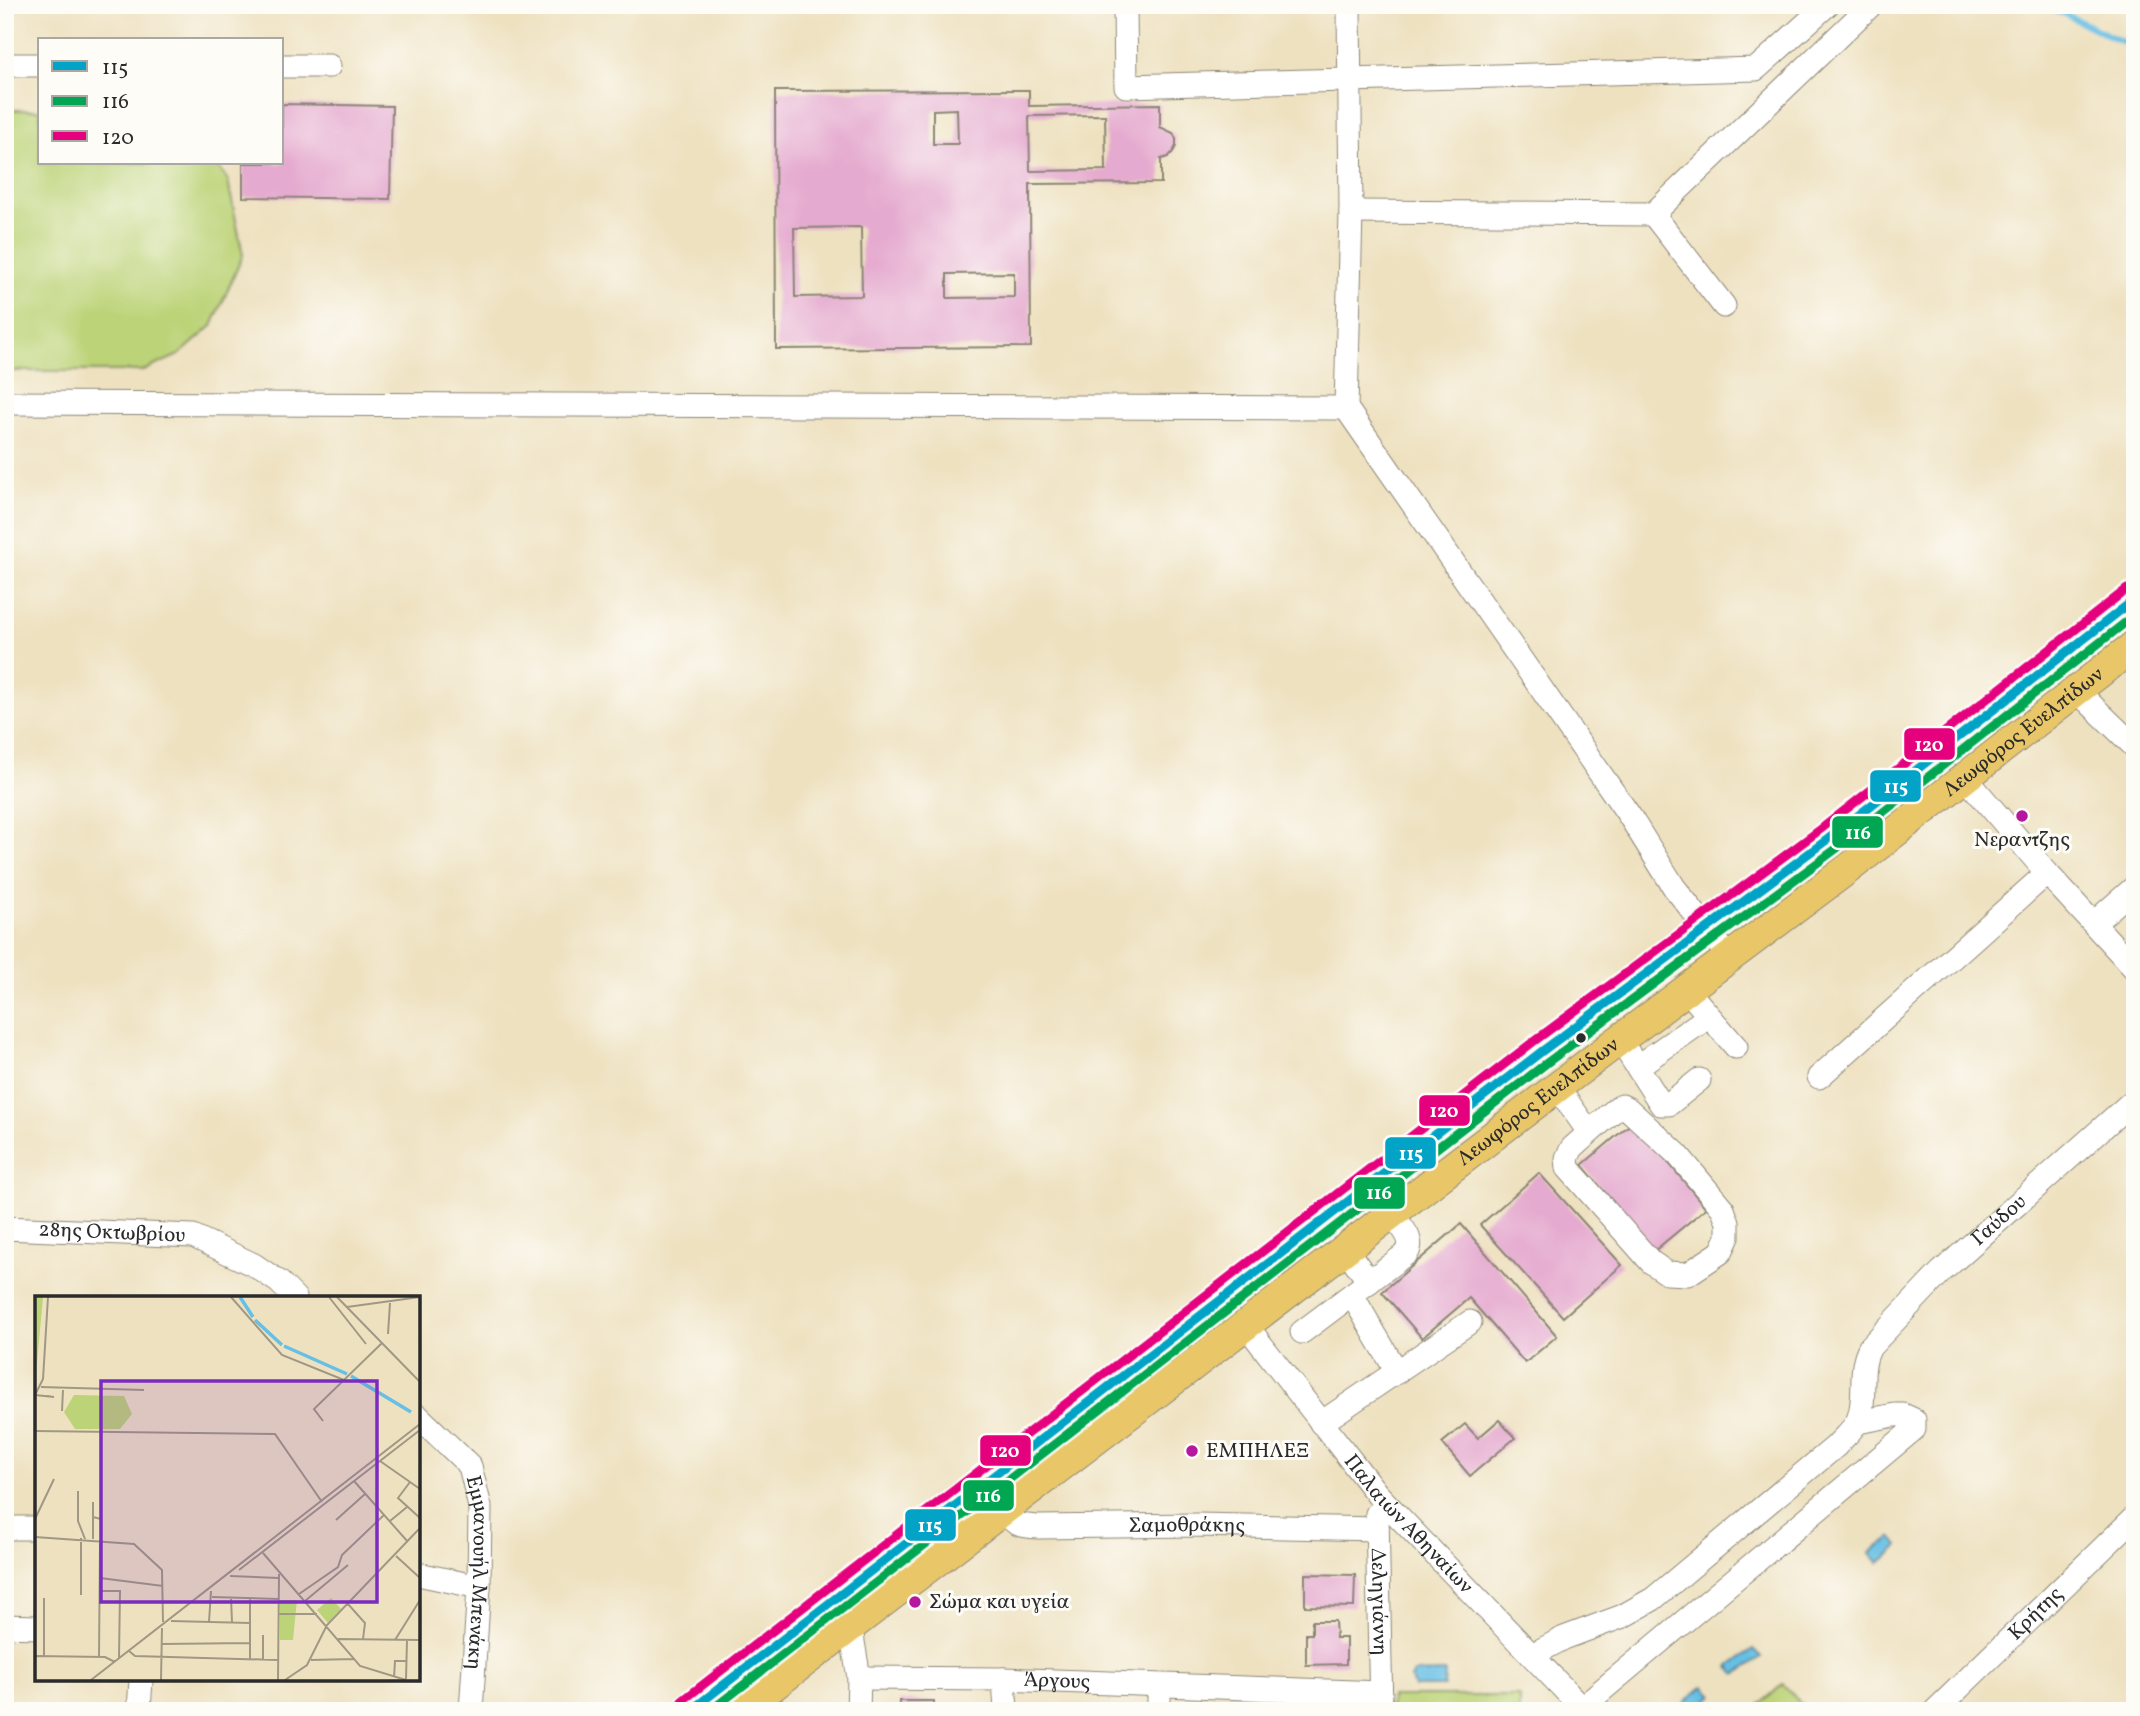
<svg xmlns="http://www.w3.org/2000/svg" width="2140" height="1716" font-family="Vollkorn,serif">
<rect width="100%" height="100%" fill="#fdfcf7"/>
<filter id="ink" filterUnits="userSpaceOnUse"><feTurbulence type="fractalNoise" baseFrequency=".0143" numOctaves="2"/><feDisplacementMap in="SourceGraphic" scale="14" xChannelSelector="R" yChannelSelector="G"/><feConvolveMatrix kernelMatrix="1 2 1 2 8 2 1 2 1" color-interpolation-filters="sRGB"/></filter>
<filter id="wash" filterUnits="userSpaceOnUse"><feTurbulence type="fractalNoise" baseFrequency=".00686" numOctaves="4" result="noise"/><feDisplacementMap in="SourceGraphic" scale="28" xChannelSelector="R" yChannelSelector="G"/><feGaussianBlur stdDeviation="1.57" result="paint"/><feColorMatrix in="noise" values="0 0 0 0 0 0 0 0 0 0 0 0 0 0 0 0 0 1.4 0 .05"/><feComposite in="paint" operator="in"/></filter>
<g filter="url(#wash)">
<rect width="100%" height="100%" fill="#eee1c0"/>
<!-- green -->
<path fill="#bcd377" stroke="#747f51" stroke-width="2" d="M5 110H40V163H216L228 181 243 255 212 326 179 355 143 371H5Z
M1783 1684 1807 1711H1753Z
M1391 1696H1519V1711H1390Z"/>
<!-- water -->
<path fill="#66bfe4" stroke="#487588" stroke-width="2" d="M1892 1537 1899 1546 1879 1563 1870 1553Z
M1753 1649 1761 1657 1736 1675 1729 1667Z
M1445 1672 1444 1687H1414L1411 1679 1414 1673Z
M1704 1686 1713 1695 1695 1711H1693L1685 1702Z"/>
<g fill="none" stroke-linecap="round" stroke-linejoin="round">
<!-- stream -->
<path stroke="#66bfe4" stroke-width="6" d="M2046 5 2135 48"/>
</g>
<g id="blocks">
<!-- building -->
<path fill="#e5aacf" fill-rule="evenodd" d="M1029 90V106L1160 104V127L1173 133 1176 139V146L1173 152 1168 157 1161 159V183L1030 184 1031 347 776 349 775 91ZM957 109 958 144H933V110ZM1105 115 1106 170 1030 171 1029 116ZM861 227 862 296 795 297 794 228ZM1014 273V297L947 298V274Z
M282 104 392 106 390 199 243 197V163H282Z
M1634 1121 1706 1208 1654 1251 1582 1165Z
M1539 1173 1622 1265 1563 1317 1480 1225Z
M1461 1224 1557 1336 1525 1363 1469 1298 1422 1338 1382 1292Z
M1499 1420 1515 1438 1470 1476 1442 1443 1465 1424 1478 1438Z
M1305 1574 1355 1575 1354 1607 1305 1606Z
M1312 1621H1335L1336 1638H1346V1664L1306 1665V1634H1312Z
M899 1701H934V1711H899Z"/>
</g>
</g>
<g filter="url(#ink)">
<use href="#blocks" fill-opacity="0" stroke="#8c8676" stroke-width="2"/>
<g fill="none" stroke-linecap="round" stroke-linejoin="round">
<defs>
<g id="minor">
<path d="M1125 5 1126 86 1756 69 1827 5"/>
<path d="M5 65H40"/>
<path d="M282 66H329"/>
<path d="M1351 212 1653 214 1871 5"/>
<path d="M1653 214 1724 306"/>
<path d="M5 403 1346 408 1629 815 1674 887 1729 957"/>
<path d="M1346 408 1351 212 1349 5"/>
<path d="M2076 690 2135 747"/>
<path d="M1965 777 2047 873 2135 969"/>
<path d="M2094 923 2135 887"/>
<path d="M1686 989 1736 1047"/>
<path d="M1620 1040 1661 1104H1669L1699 1080"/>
<path d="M1638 1066 1708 1017"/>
<path d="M1819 1077 2047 873"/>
<path d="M1557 1087 1589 1132"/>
<path d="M1622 1106 1628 1109 1678 1155 1723 1209 1728 1223V1237L1721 1252 1688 1274 1667 1273 1651 1262 1568 1168 1567 1158 1572 1148 1617 1108Z"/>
<path id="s1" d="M5 1228 193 1236 254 1265 279 1282 295 1298"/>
<path d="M1346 1249 1369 1282"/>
<path d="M1352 1295 1397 1372"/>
<path id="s2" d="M1246 1325 1377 1494 1585 1711"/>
<path d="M1302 1332 1407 1253C1416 1239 1400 1226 1392 1214"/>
<path id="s3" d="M418 1416 470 1466 480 1507 479 1587 471 1711"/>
<path d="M1321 1423 1470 1322"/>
<path id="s4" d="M1004 1510C1014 1525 1020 1526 1038 1527L1197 1525 1377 1529"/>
<path id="s5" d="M1377 1514 1381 1711"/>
<path d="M5 1528H37"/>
<path d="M418 1574 479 1587"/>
<path d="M853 1625 852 1636 859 1678 858 1711"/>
<path d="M5 1626 37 1627"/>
<path id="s6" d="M1532 1655 1564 1638 1623 1616 1653 1599 1836 1446C1843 1438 1854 1429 1858 1420 1868 1396 1857 1370 1870 1347L1941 1272 2135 1099"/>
<path id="s7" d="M859 1678 1004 1679 1381 1693"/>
<path d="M1004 1679 1006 1711"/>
<path d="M1582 1707 1914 1429V1420L1903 1415H1895L1858 1422"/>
<path d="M139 1711 141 1679"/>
<path d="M1159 1711V1686"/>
<path id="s8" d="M1935 1711 2135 1517"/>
</g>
<g id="major">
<path d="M690 1711 1541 1052 1828 839 2135 599"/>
<path id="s9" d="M740 1711 1598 1056 1849 868 2135 645"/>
</g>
</defs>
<!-- minor casing -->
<use href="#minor" stroke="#8c8676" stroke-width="25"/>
<!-- major casing -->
<use href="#major" stroke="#8c8676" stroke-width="32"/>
<!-- minor -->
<use href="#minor" stroke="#fff" stroke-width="23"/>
<!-- major -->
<use href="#major" stroke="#e9c769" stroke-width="30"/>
<defs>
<path id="bus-1" d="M690 1711 1541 1052 1828 839 2135 599"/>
<path id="bus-2" d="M710 1711 1548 1062 1836 849 2135 615"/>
<path id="bus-3" d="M682 1701 1533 1042 1821 829 2127 589"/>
</defs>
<!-- bus-1 casing -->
<use href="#bus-1" stroke="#fdfcf7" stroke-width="14"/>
<!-- bus-2 casing -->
<use href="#bus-2" stroke="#fdfcf7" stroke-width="14"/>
<!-- bus-3 casing -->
<use href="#bus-3" stroke="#fdfcf7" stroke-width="14"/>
<!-- bus-1 -->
<use href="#bus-1" stroke="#02a3c6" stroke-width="9"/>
<!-- bus-2 -->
<use href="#bus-2" stroke="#00a651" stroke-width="9"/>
<!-- bus-3 -->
<use href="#bus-3" stroke="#e5007d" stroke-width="9"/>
</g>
</g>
<!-- markers -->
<g fill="#b5179e" stroke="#fdfcf7" stroke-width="2.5">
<circle cx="2022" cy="816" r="7"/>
<circle cx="1192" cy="1451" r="7"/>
<circle cx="915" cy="1602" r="7"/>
</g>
<circle fill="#2b2b2b" stroke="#fdfcf7" stroke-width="2.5" cx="1581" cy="1038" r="6"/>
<g text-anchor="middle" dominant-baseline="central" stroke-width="6" stroke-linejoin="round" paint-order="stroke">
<!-- street labels -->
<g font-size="21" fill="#2b2b2b" stroke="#fdfcf7">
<text stroke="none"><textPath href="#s9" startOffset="1614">Λεωφόρος Ευελπίδων</textPath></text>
<text stroke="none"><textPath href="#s9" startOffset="1004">Λεωφόρος Ευελπίδων</textPath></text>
<text stroke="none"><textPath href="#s6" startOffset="662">Γαύδου</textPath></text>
<text stroke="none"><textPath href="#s1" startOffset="107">28ης Οκτωβρίου</textPath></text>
<text stroke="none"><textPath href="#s2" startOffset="257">Παλαιών Αθηναίων</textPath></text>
<text stroke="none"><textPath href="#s4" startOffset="189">Σαμοθράκης</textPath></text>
<text stroke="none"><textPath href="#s3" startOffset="180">Εμμανουήλ Μπενάκη</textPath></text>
<text stroke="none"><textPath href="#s5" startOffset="88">Δεληγιάννη</textPath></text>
<text stroke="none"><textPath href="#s8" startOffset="140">Κρήτης</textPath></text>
<text stroke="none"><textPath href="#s7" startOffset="198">Άργους</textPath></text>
</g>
<!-- poi labels -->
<g font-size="21" fill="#2b2b2b" stroke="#fdfcf7" text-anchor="start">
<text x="2022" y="840" text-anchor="middle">Νεραντζης</text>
<text x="1206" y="1451">ΕΜΠΗΛΕΞ</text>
<text x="929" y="1602">Σώμα και υγεία</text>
</g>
</g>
<!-- overview -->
<g transform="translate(35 1296)">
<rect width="385" height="385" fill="#eee1c0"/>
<path d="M0 1H8L0 89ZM39 99 89 100 97 118 85 133H40L29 116ZM296 302 306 313 293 327 282 314ZM245 304H262L258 344H245Z" fill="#bcd377"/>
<path fill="none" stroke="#66bfe4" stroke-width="3.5" d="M205 1 218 21M220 24 247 49M249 50 312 78M316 80 376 116"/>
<path fill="none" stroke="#a09884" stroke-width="2" d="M196 1 247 59 309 84M294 1 331 48M302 1 385 86M312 11 385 1M353 38 355 7M6 91 109 94M0 99 8 83 13 1M0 99 19 101 12 100M27 115 28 94M288 125 279 113 347 47M0 135 240 138 287 206M345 165 385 193M319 185 373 246M375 186 363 202 385 222M43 195V225L50 243M58 206V243M58 221 66 223V243M0 223 19 183M301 224 330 198M355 225 372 211M0 241 99 248 127 274 128 326M228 257 325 370 371 384M361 260 385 282M204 274 385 134M195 280 244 282M65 282 128 290M65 295H85L84 362M264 298 303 271 307 259 349 219M46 299V242M177 301 244 303M196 302 197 326M270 305 313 269M313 308 330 327 328 343M244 318H282M136 325 215 327M174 326 176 295M303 343 385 344M360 344 385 304M127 348 215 347M94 355 100 360 243 364M0 360 70 361 80 366M9 360V302M64 361 65 244M215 363V303M228 364V339M276 364 319 363M359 382 360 365H371M371 383 372 344M0 384V360M56 384 385 128M126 384 127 332M243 384 244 278M250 384 272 369 292 329 385 232"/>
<path fill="#7b2cbf" fill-opacity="0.15" stroke="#7b2cbf" stroke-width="3.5" d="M66 85H342V306H66Z"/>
<rect width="385" height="385" fill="none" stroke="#2b2b2b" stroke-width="3.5"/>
</g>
<g stroke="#fdfcf7" stroke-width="2.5">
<rect x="1903" y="727" width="53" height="34" rx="7" fill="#e5007d"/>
<rect x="1869" y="769" width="53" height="34" rx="7" fill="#02a3c6"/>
<rect x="1831" y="815" width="53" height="34" rx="7" fill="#00a651"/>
<rect x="1418" y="1094" width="53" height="33" rx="7" fill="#e5007d"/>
<rect x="1384" y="1136" width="53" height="34" rx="7" fill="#02a3c6"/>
<rect x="1353" y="1176" width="53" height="34" rx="7" fill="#00a651"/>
<rect x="979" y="1434" width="53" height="33" rx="7" fill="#e5007d"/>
<rect x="962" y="1479" width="53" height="33" rx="7" fill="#00a651"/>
<rect x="904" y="1508" width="53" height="34" rx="7" fill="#02a3c6"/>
</g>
<g font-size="19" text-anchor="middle" font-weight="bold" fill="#fff">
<text x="1929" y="751">120</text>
<text x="1896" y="793">115</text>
<text x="1858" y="839">116</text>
<text x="1444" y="1117">120</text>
<text x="1411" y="1160">115</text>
<text x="1379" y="1199">116</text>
<text x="1005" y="1457">120</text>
<text x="988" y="1502">116</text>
<text x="930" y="1532">115</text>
</g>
<!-- margin -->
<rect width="2140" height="1716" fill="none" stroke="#fdfcf7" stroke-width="28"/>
<!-- legend -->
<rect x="38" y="38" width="245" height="126" fill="#fdfcf7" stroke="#a9a8a5" stroke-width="2"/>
<rect x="52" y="61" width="35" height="10" fill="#02a3c6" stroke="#a9a8a5" stroke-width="2"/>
<text x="102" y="74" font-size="21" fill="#2b2b2b">115</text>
<rect x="52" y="96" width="35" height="10" fill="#00a651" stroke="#a9a8a5" stroke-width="2"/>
<text x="102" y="108" font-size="21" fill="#2b2b2b">116</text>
<rect x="52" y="131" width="35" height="10" fill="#e5007d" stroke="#a9a8a5" stroke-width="2"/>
<text x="102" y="144" font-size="21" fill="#2b2b2b">120</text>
</svg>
